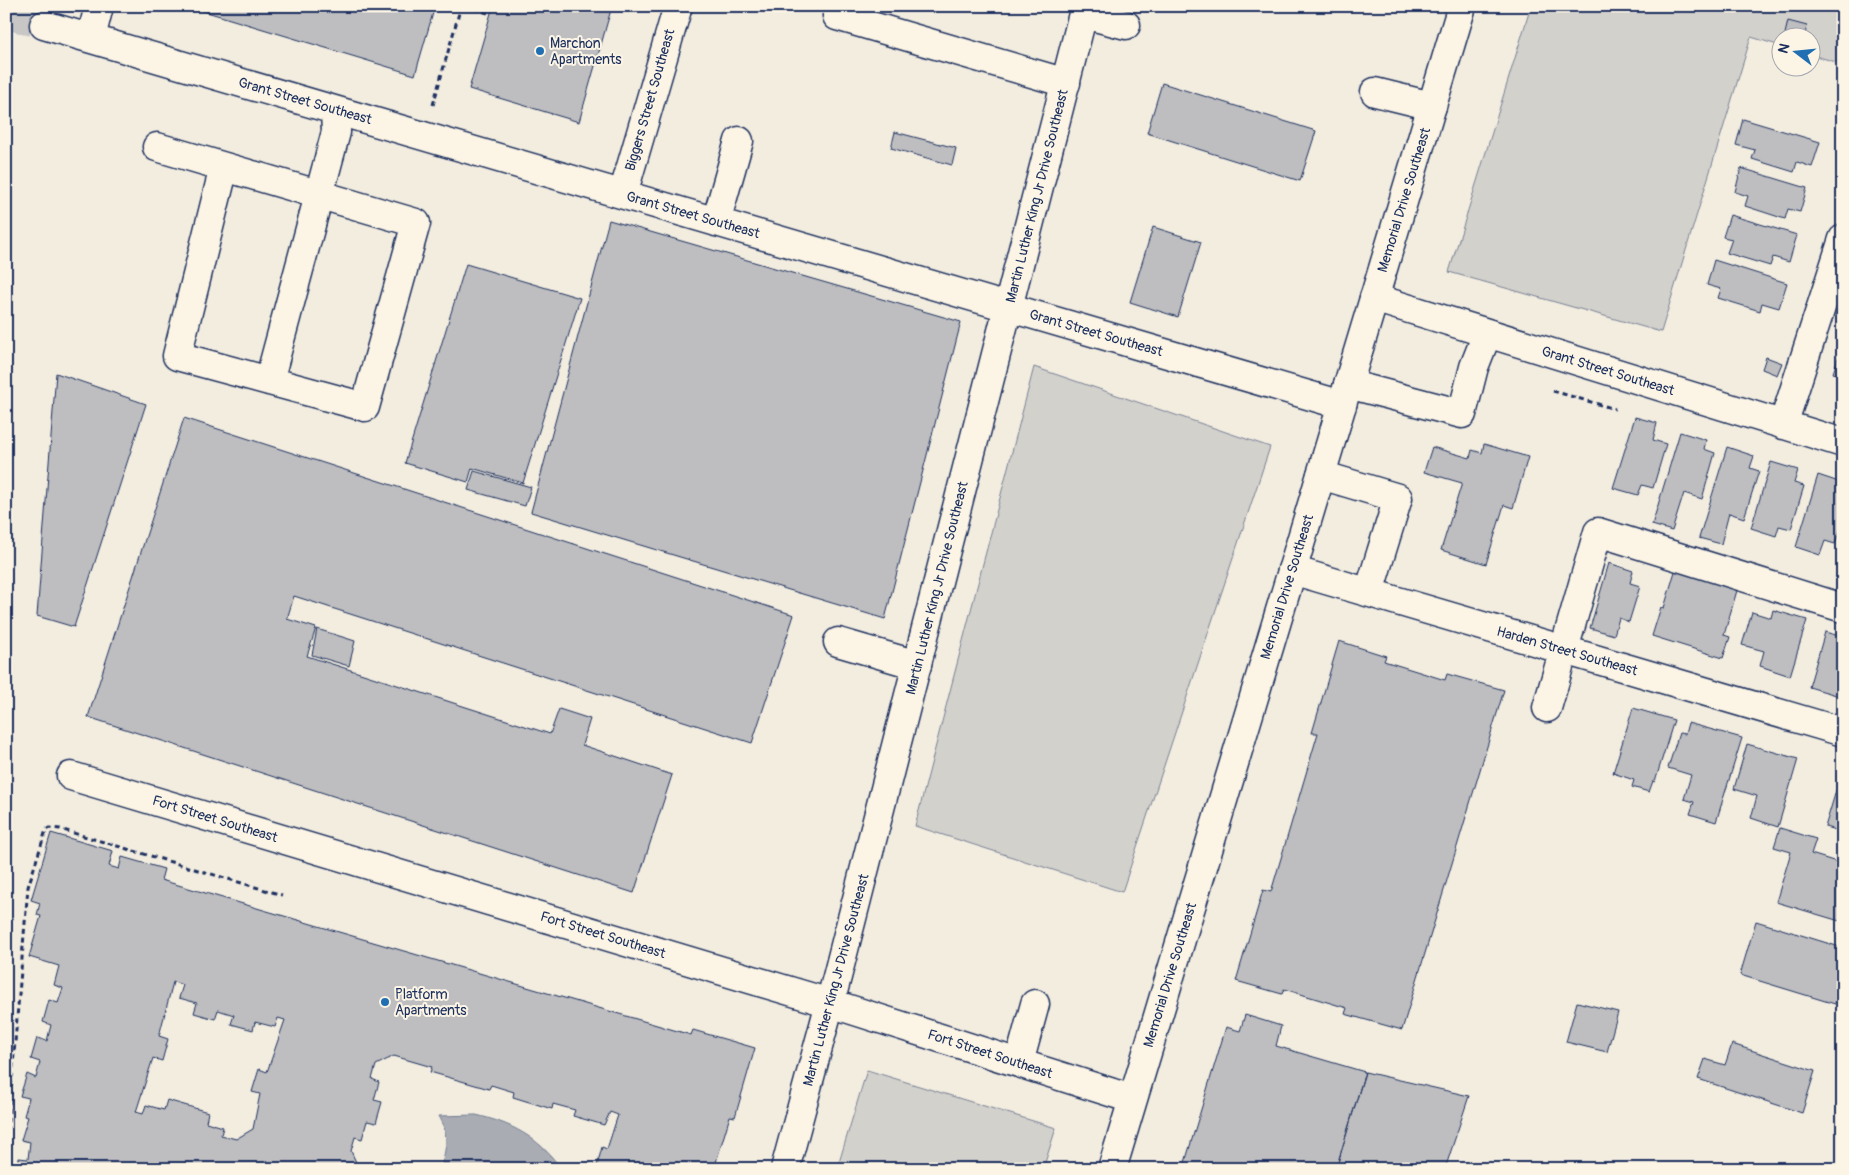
<svg xmlns="http://www.w3.org/2000/svg" width="1849" height="1175" font-family="Pangolin,sans-serif">
<rect width="100%" height="100%" fill="#f3ede0"/>
<filter id="ink" filterUnits="userSpaceOnUse"><feTurbulence type="fractalNoise" baseFrequency=".02" numOctaves="2"/><feDisplacementMap in="SourceGraphic" scale="10" xChannelSelector="R" yChannelSelector="G"/><feConvolveMatrix kernelMatrix="1 2 1 2 8 2 1 2 1" color-interpolation-filters="sRGB"/></filter>
<g filter="url(#ink)">
<!-- green -->
<path fill="#d3d1cc" stroke="#778095" d="M1531 6H1843V64L1812 55V38H1782L1781 46 1751 37 1661 332 1449 272Z
M1034 367 1270 447 1122 892 915 826Z
M867 1070 1056 1128 1043 1169H837Z"/>
<!-- water -->
<path fill="#a9acb3" stroke="#707a91" d="M476 1115C511 1123 538 1137 559 1166L555 1169H451L442 1163C447 1147 448 1131 439 1116Z"/>
<!-- building -->
<path fill="#bebec0" stroke="#1b2f5e" fill-rule="evenodd" d="M187 6H435L415 75Z
M493 6H612L579 122 469 89Z
M1788 21 1807 26 1804 38H1784Z
M1162 83 1316 131 1300 181 1147 133Z
M1743 119 1820 142 1812 167 1797 162 1794 172 1752 159 1755 150 1736 145Z
M895 132 956 148 952 165 891 148Z
M1741 168 1807 188 1800 212 1788 209 1785 219 1745 206 1748 196 1735 192Z
M1730 215 1797 235 1789 262 1773 257 1770 266 1727 253 1732 239 1723 237Z
M609 220 961 322 885 619 531 512Z
M1153 227 1201 242 1178 317 1130 302Z
M1714 260 1787 283 1779 308 1762 303 1760 311 1718 298 1721 289 1707 285Z
M466 264 580 298 523 483 472 468 468 482 405 463Z
M1841 349H1843V376L1833 373Z
M1766 357 1782 363 1777 375 1762 369Z
M56 373 146 404 74 627 37 616Z
M1635 417 1657 423 1653 440 1666 444 1653 488 1642 485 1638 495 1613 488Z
M184 418 794 615 752 743 294 596 287 619 316 628 307 656 550 734 559 709 590 719 582 745 672 775 634 893 88 717Z
M1680 432 1706 440 1704 449 1715 453 1702 499 1684 493 1672 531 1652 525Z
M1484 444 1528 457 1513 508 1504 505 1486 564 1441 550 1462 483 1424 472 1432 447 1470 458 1472 450 1482 453Z
M1727 447 1754 456 1750 468 1759 471 1744 518 1729 513 1721 544 1699 538Z
M1771 462 1798 470 1794 483 1804 486 1791 529 1779 526 1776 536 1751 528Z
M474 471 531 487 525 506 468 490Z
M1818 475 1842 483 1839 492 1843 493V521L1835 544 1825 541 1820 555 1796 547Z
M1843 549V567L1838 566Z
M1609 563 1633 571 1630 583 1640 586 1629 622 1619 618 1614 635 1590 628Z
M1676 568 1738 587 1724 635 1730 637 1723 658 1652 636 1661 607 1664 608Z
M1773 610 1807 620 1790 676 1760 666 1764 651 1742 645 1752 612 1771 618Z
M317 629 355 641 349 666 312 655Z
M1825 632 1843 637V697L1809 687Z
M1339 641 1386 656 1384 661 1445 680 1447 674 1504 690 1402 1030 1345 1014 1347 1008 1284 989 1282 994 1236 981 1263 890 1271 892 1318 733H1312Z
M1633 708 1674 720 1655 782 1653 781 1649 792 1632 787 1634 780 1613 773Z
M1688 723 1742 738 1716 822 1690 814 1694 802 1684 799 1691 775 1668 768 1679 733 1685 734Z
M1747 744 1798 759 1778 827 1751 818 1757 796 1734 789Z
M1839 781 1843 782V832L1825 827Z
M1780 828 1816 839 1811 854 1843 864V922L1776 902 1791 852 1774 847Z
M51 833 113 851 109 866 119 869 122 857 164 869 161 880 691 1035 693 1030 755 1048 735 1117 730 1116 714 1169H585L587 1163 597 1166 602 1147 607 1149 618 1115 610 1112 604 1125 573 1116 575 1110 553 1104 552 1109 513 1097 514 1092 491 1085 489 1089 430 1072 432 1067 394 1056 376 1065 372 1079 379 1082 374 1100 382 1102 376 1123 367 1121 362 1139 355 1137 351 1151 359 1169H18L19 1158 28 1159 30 1142 21 1140 28 1117 24 1116 29 1098 20 1096 27 1074 36 1078 40 1062 31 1059 37 1038 47 1041 51 1025 43 1022 49 1000 58 1003 63 988 54 985 59 966 29 957 41 916 37 915 40 903 31 900ZM173 982 183 985 179 998 197 1003 194 1013 215 1019 218 1010 234 1015 231 1024 253 1030 255 1022 275 1027 278 1018 285 1020 267 1072 259 1069 252 1092 260 1094 253 1129 236 1139 221 1135 223 1127 206 1122 208 1112 167 1100 164 1110 146 1105 143 1114 136 1112 153 1058 162 1061 168 1039 159 1036Z
M1756 921 1843 948V984L1835 1004 1740 975Z
M1577 1002 1618 1012 1607 1052 1566 1042Z
M1245 1015 1281 1026 1276 1046 1365 1072 1336 1169H1183L1226 1027 1240 1031Z
M1732 1044 1815 1071 1802 1113 1698 1079 1705 1059 1725 1065Z
M1365 1072 1469 1096 1445 1169H1336Z"/>
<g fill="none" stroke-linecap="round" stroke-linejoin="round">
<!-- minor-tunnel -->
<path stroke="#c8c7c6" stroke-width="28" stroke-dasharray="28 14" stroke-linecap="butt" d="M6 15 44 25"/>
<defs>
<path id="minor" d="M1083 14 1126 25
M837 16 1066 83
M44 25 1342 405
M91 38 99 6
M1375 92 1432 106
M157 147 416 223 365 407 177 356 224 167
M623 194 678 6
M716 222 739 141
M1374 298 1843 443
M269 381 336 132 335 111
M1348 384 1462 414 1474 367 1487 334
M1783 425 1843 239
M1321 475 1398 498 1369 592
M1292 570 1843 732
M838 642 917 665
M1547 708 1598 532 1843 608
M71 776 830 1003 1132 1099
M1019 1063 1035 1004"/>
<path id="major" d="M785 1169 837 977 1085 6
M1112 1169 1462 6"/>
</defs>
<!-- minor casing -->
<use href="#minor" stroke="#1b2f5e" stroke-width="31"/>
<!-- major casing -->
<use href="#major" stroke="#1b2f5e" stroke-width="31"/>
<!-- path -->
<path stroke="#1b2f5e" stroke-width="3" stroke-dasharray="5 4" stroke-linecap="butt" d="M466 6 491 14
M433 105 461 6
M1553 391 1615 409
M6 1149 28 887 46 830 49 828 60 829 282 895"/>
<!-- minor -->
<use href="#minor" stroke="#fcf5e5" stroke-width="28"/>
<!-- major -->
<use href="#major" stroke="#fcf5e5" stroke-width="28"/>
</g>
</g>
<!-- markers -->
<g fill="#1f6fb2" stroke="#fcf5e5" stroke-width="2">
<circle cx="540" cy="51" r="5"/>
<circle cx="385" cy="1002" r="5"/>
</g>
<g text-anchor="middle" dominant-baseline="central" stroke-width="4" stroke-linejoin="round" paint-order="stroke">
<!-- poi labels -->
<g font-size="14" fill="#1b2f5e" stroke="#fcf5e5" text-anchor="start">
<text x="550" y="43">Marchon<tspan x="550" dy="16">Apartments</tspan></text>
<text x="395" y="994">Platform<tspan x="395" dy="16">Apartments</tspan></text>
</g>
<!-- street labels -->
<g font-size="14" fill="#1b2f5e" stroke="#fcf5e5">
<text transform="translate(650 100) rotate(-74)">Biggers Street Southeast</text>
<text transform="translate(305 101) rotate(16)">Grant Street Southeast</text>
<text transform="translate(1037 196) rotate(-76)">Martin Luther King Jr Drive Southeast</text>
<text transform="translate(1404 200) rotate(-73)">Memorial Drive Southeast</text>
<text transform="translate(693 215) rotate(16)">Grant Street Southeast</text>
<text transform="translate(1096 333) rotate(16)">Grant Street Southeast</text>
<text transform="translate(1608 371) rotate(17)">Grant Street Southeast</text>
<text transform="translate(1287 587) rotate(-73)">Memorial Drive Southeast</text>
<text transform="translate(937 588) rotate(-76)">Martin Luther King Jr Drive Southeast</text>
<text transform="translate(1567 651) rotate(16)">Harden Street Southeast</text>
<text transform="translate(215 819) rotate(17)">Fort Street Southeast</text>
<text transform="translate(603 935) rotate(17)">Fort Street Southeast</text>
<text transform="translate(1170 975) rotate(-73)">Memorial Drive Southeast</text>
<text transform="translate(836 980) rotate(-75)">Martin Luther King Jr Drive Southeast</text>
<text transform="translate(990 1054) rotate(18)">Fort Street Southeast</text>
</g>
</g>
<!-- margin -->
<rect width="1849" height="1175" fill="none" stroke="#fcf5e5" stroke-width="25"/>
<rect x="12" y="12" width="1824" height="1150" fill="none" stroke="#1b2f5e" stroke-width="2" filter="url(#ink)"/>
<!-- north arrow -->
<g transform="translate(1796 52) rotate(286)"><circle r="24" fill="#fcf5e5" stroke="#a2a6af"/>
<path d="M0-4L9 19L0 12L-9 19Z" fill="#1f6fb2"/>
<text y="-8" font-size="14" font-weight="bold" text-anchor="middle" fill="#1b2f5e">N</text>
</g>
</svg>
